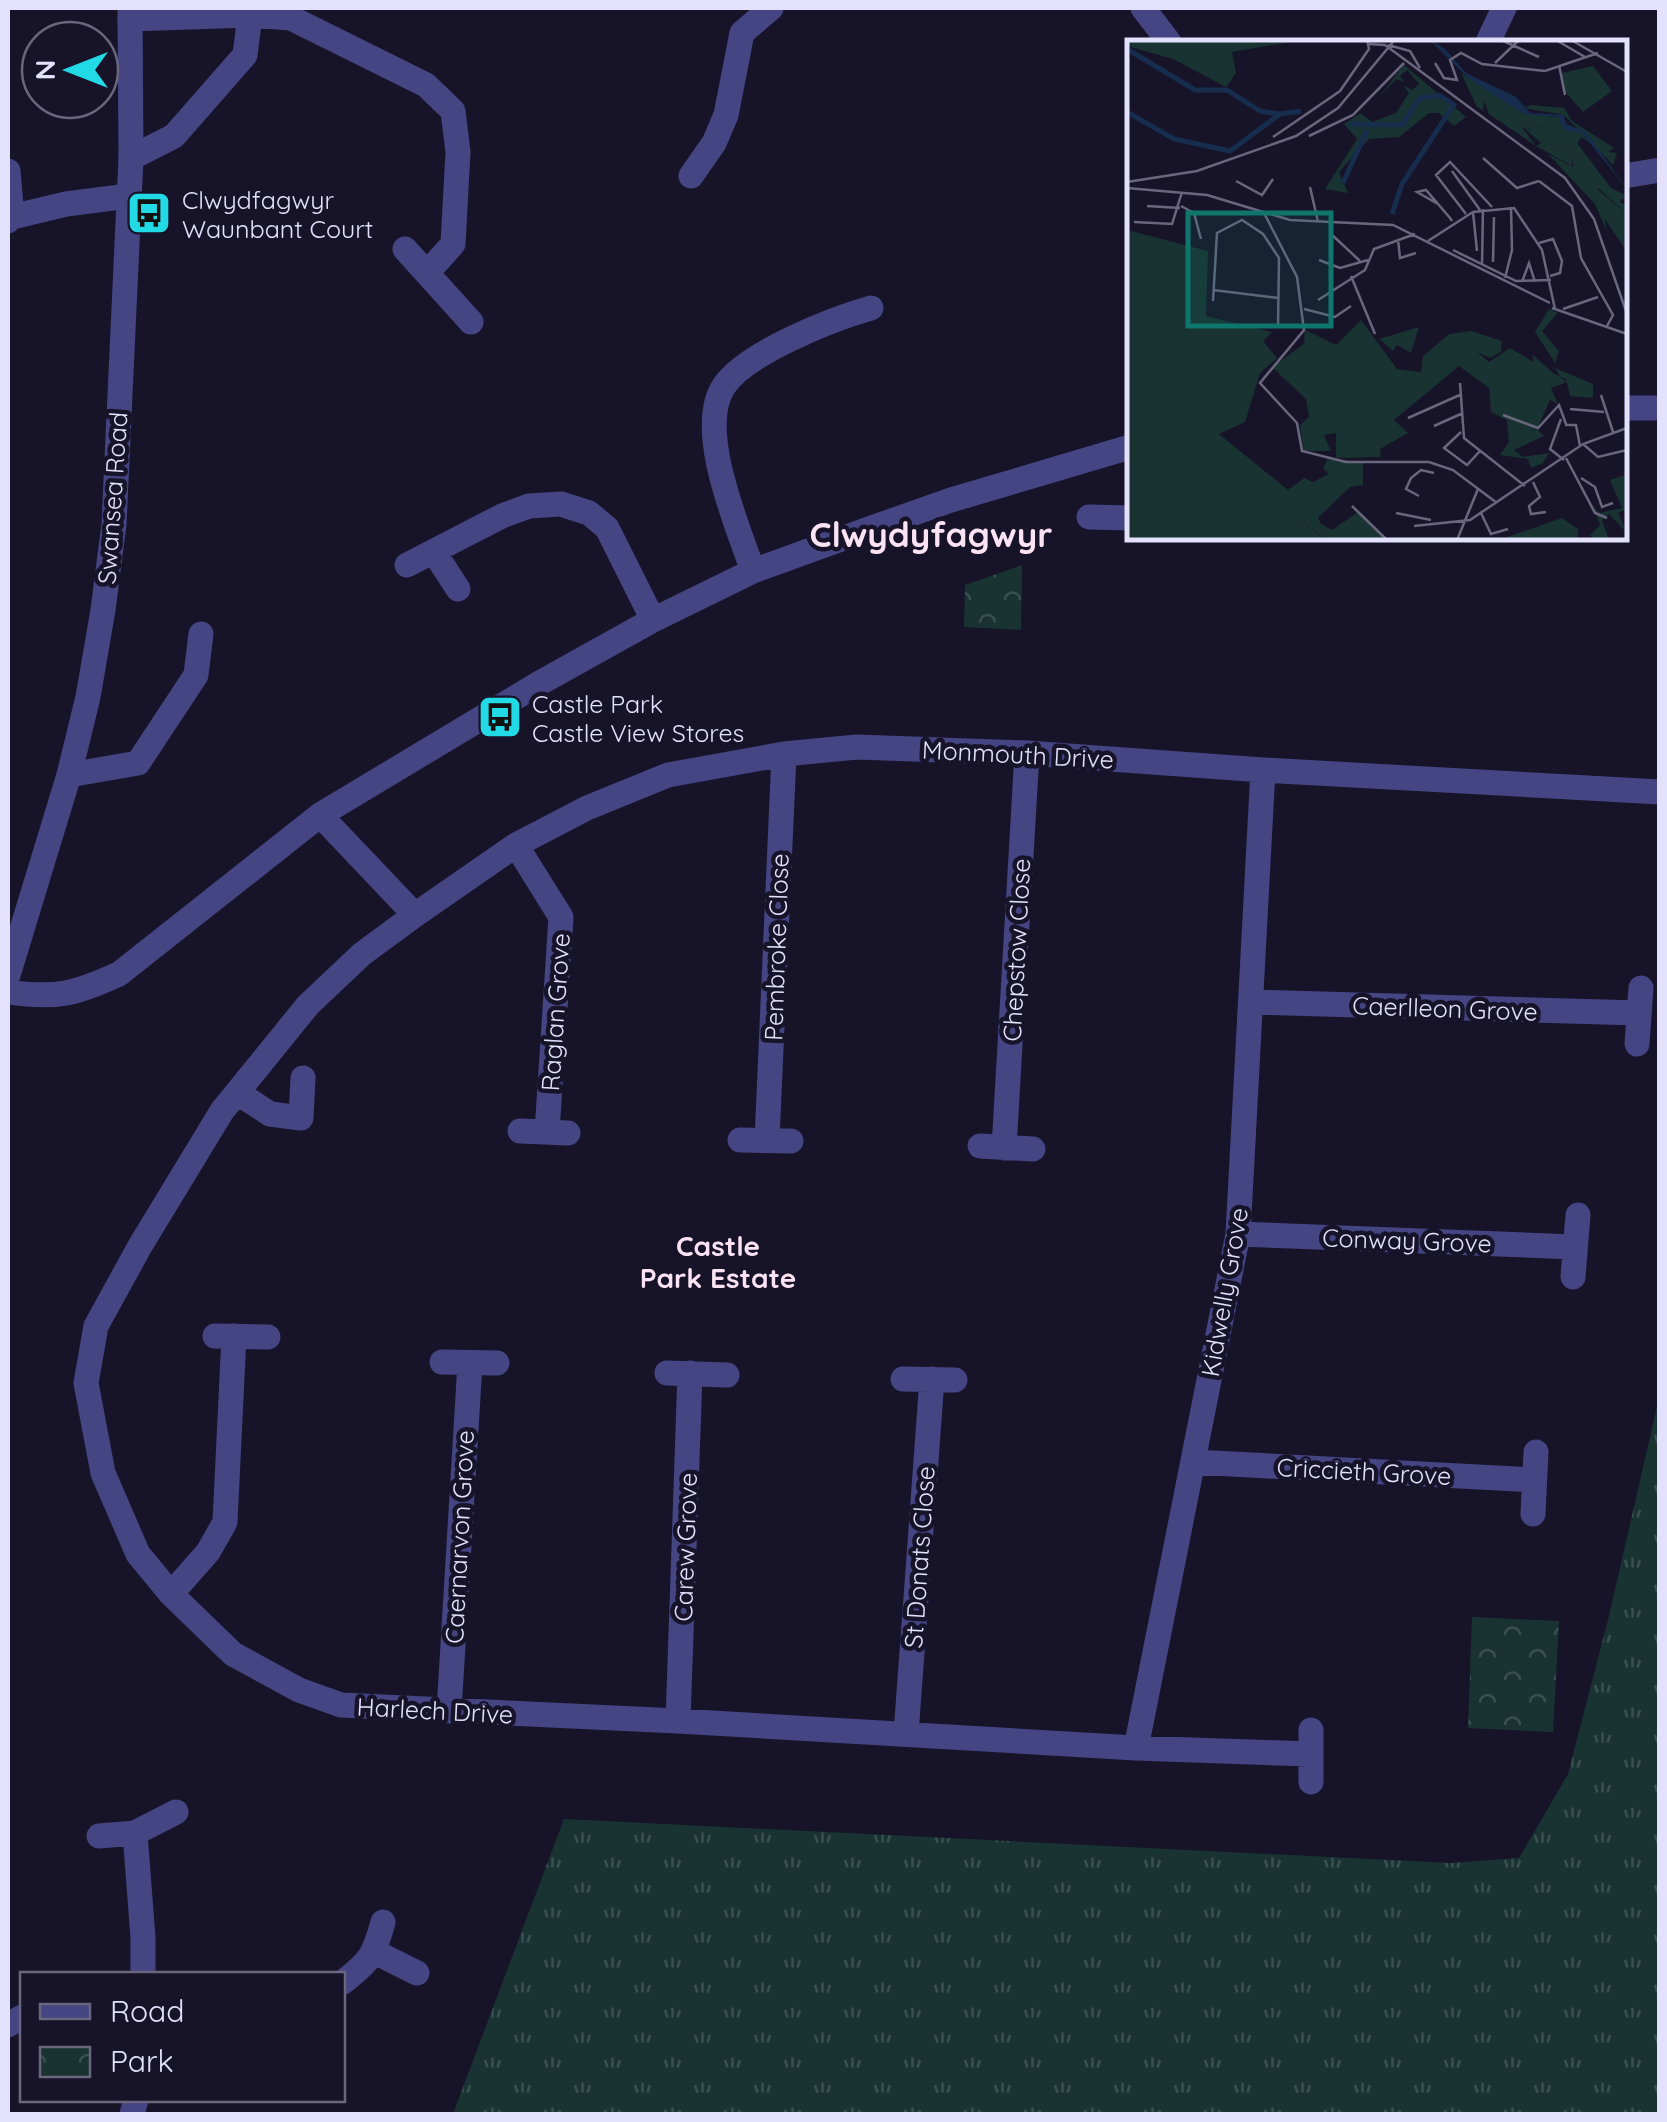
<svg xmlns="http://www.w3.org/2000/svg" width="1667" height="2122" font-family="Quicksand,sans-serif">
<defs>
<pattern id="grass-tufts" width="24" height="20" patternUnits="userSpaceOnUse" patternTransform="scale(2.5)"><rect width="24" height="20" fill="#183331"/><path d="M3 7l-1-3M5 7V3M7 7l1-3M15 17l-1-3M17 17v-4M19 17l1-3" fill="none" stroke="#395050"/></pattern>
<pattern id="park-crowns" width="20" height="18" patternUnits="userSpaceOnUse" patternTransform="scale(2.5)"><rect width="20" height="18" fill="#183331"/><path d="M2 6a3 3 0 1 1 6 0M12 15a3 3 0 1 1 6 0" fill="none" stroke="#395050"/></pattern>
</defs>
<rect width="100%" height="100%" fill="#17142a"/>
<!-- grass -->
<path fill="url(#grass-tufts)" d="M1659 1398V2114H453L564 1819 1450 1863 1519 1858 1568 1774 1609 1616Z"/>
<!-- park -->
<path fill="url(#park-crowns)" d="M1022 565 1021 630 964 627 965 585Z
M1472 1617 1559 1621 1553 1732 1468 1728Z"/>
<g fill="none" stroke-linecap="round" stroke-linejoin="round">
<!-- minor -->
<path stroke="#454584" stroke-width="25" d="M1143 8 1169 42
M130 19 250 15 291 18 426 85 453 111 458 152 453 244 427 273
M1488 42 1504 8
M131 158 174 136 245 55 250 15
M8 171 12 217
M691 176 714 143 726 115 742 33 771 8
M1624 176 1660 170
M8 221 12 217 66 204 128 196
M405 249 471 322
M1624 408H1660
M1089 517 1130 518
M434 552 458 589
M407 565 502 516 529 506 561 504 589 513 607 528 653 620
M753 571C738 527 695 429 724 386 746 353 832 319 871 308
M69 775 138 763 196 675 201 634
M320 815 415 915
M516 845 561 917 547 1132
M8 992C56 999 75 994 119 974L320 815 538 684 653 620 753 571 866 530 951 500 1130 447
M1252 1002 1639 1013
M1637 1044 1641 988
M238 1093 270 1114 301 1118 303 1078
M520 1131 568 1133
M740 1140 791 1141
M767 1140 784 754
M980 1146 1033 1149
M1004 1148 1027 753
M1238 1234 1575 1247
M1573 1277 1578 1215
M215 1336 268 1337
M442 1362 497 1363
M667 1373 727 1375
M903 1379 955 1380
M1194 1462 1534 1480
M1533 1514 1536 1452
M171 1594 208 1552 225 1522 234 1336
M449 1711 470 1363
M678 1721 690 1373
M1311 1730V1782
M906 1734 932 1379
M1136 1748 1238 1234 1263 770
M1310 1754 1136 1748 678 1721 341 1705 299 1690 233 1654 171 1594 138 1554 103 1473 86 1383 96 1326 140 1246 222 1111 308 1005 362 954 415 915 516 845 587 808 668 775 784 754 857 747 1027 753 1263 770 1660 792
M99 1836 135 1833
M375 1952 417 1973
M143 1974V1938L135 1833 176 1812
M342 1983C370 1961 374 1956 383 1922
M8 2025 22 2017
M132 2114 136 2100"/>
<!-- tertiary -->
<path stroke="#454584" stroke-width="25" d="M8 975 69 775 88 697 103 610 114 524 131 158 130 8"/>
</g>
<!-- icons -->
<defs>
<symbol id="bus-square" viewBox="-11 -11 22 22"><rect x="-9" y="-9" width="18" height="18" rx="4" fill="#22dae6" stroke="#17142a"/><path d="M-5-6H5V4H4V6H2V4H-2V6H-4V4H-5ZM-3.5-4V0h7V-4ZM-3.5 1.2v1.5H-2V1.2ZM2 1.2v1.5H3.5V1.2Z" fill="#111"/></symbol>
</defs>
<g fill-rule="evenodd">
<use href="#bus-square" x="124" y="188" width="50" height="50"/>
<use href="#bus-square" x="475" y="692" width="50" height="50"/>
</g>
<g text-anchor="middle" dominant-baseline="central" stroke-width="9" stroke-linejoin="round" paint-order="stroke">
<!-- poi labels -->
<g font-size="25" fill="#e3e1fc" stroke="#17142a" text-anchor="start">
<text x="182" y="199">Clwydfagwyr<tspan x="182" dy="29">Waunbant Court</tspan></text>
<text x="532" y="703">Castle Park<tspan x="532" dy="29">Castle View Stores</tspan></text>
</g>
<!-- street labels -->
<g font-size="25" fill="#e3e1fc" stroke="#17142a">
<text transform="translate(112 498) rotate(-86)">Swansea Road</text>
<text transform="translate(1018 754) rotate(3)">Monmouth Drive</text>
<text transform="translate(776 947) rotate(-88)">Pembroke Close</text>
<text transform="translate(1016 950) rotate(-87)">Chepstow Close</text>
<text transform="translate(1445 1008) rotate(2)">Caerlleon Grove</text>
<text transform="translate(555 1012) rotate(-86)">Raglan Grove</text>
<text transform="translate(1407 1240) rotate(2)">Conway Grove</text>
<text transform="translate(1224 1292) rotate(-80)">Kidwelly Grove</text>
<text transform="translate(1364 1471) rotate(3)">Criccieth Grove</text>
<text transform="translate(459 1537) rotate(-87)">Caernarvon Grove</text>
<text transform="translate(685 1547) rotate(-88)">Carew Grove</text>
<text transform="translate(919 1557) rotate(-86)">St Donats Close</text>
<text transform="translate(435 1710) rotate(3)">Harlech Drive</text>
</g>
<!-- neighbourhood labels -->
<g font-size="28" font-weight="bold" fill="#fce3f4" stroke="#17142a">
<text x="718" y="1245">Castle<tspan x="718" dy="32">Park Estate</tspan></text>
</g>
<!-- district labels -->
<g font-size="35" font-weight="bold" fill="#fce3f4" stroke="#17142a">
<text x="931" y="534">Clwydyfagwyr</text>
</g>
</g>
<!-- overview -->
<g transform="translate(1127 40)">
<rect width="500" height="500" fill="#17142a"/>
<path d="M0 0H174L105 12 109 33 99 47 46 19 0 6ZM404 83 425 91 421 103 446 116 445 126 409 106 414 103 396 87 404 90ZM470 149 500 174 498 209 478 179 479 190 468 164ZM0 190 81 211 79 276 145 292 136 301 150 318 133 333 118 382 92 394 161 450 181 472 177 483 199 500H0ZM422 269 431 273 415 291 432 311 428 323 408 292ZM234 280 270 329 294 332 296 316 322 294 344 291 375 301 374 312 363 318 350 312 362 322 383 308 440 342 424 348 431 364 423 360 410 389 382 402 380 380 364 372 362 348 332 326 267 380 281 393 253 409 254 417 209 418V393L197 395 204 411H176L173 385 182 377 179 359 145 327 177 304 178 290 209 305ZM435 478 451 489V498L467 500H372Z" fill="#183331"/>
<path d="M277 25 339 77 327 86 312 73H302L272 97 242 99 212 132 221 153 198 149 230 99 217 84 234 73 245 82 269 73 282 53 276 45 285 50 292 44 280 30 273 36 277 42 269 39 249 61ZM334 33 397 74 431 77 438 90 455 93 465 105 455 97 450 103 484 148 500 156 492 162 500 165V174L471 148 468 164 421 114 446 127V116L421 103 425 91 404 83 406 90 395 87 409 106 362 74 357 60 356 70 350 67ZM404 65 437 68 445 81 487 108 481 112 490 113 486 125 437 75 397 68ZM292 287 284 313 270 305 266 311 252 299ZM405 314 427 334 433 336 428 328 466 344V358L443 356 439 339 409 330ZM410 389 417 396 387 410 396 417 422 413 416 423 404 428 401 419 373 415 382 402ZM201 419 236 422V445L223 447 191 478 194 484 205 490 231 472 258 500H200L177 483 181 472 161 450 177 438 186 442 202 434 196 428ZM498 435 500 469 491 473 500 493 482 474 475 480 482 500H467L463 495 473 485 467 467 472 473 495 468 483 440Z" fill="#183331"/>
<path d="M466 26 485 51 456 72 435 48V33Z" fill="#183331"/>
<path d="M303 0 318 9 339 33 389 57 403 73 437 75 439 84 459 92 500 149 455 93 438 90 431 77 397 74 341 38Z" fill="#162d4d"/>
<path fill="none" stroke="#162d4d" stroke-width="5" d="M0 9 68 50H100L133 71 153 74M0 72 47 99 103 111 153 74 174 71M222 84 275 85 293 58 312 55 326 64M216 143 240 90M265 174 275 144 328 63"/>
<path fill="none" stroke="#69667e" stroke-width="2.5" d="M374 0 412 17M429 0 458 17M444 0 500 32M242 4 258 5 438 138 467 179 500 274M261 5 283 11 293 28M308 23 317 38 330 40 323 20 334 13 355 24 418 31 471 13M368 23 392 0M432 25 438 55M182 96 226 75 277 23M146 97 213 51 242 9 240 0M356 118 390 148 412 141M325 131 353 170M109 141 135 155 146 139M412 141 445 166 454 218 486 275 480 286M0 142 70 131 169 96 211 68 266 2M183 147 191 182M0 148 80 155 163 180 266 185 423 263M311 164 290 152 299 150 323 178 325 181M20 166 53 168M54 166 67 173 74 199M346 172 350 211M137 173 170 237 177 290 133 343 170 383 175 411 219 422H302L326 430 370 463M339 174 309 135 323 122 365 167M7 182 45 184 55 152M203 193 233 221M271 199 273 218 289 213M301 201 346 172 387 168 415 210 428 269M412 203 426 199 435 221 433 233 423 236M326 210 389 241 424 240M192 220 213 228 241 220M366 222 367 177M355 226 356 169M224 236 248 294M378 238 385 210 384 167M395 242 402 223 408 242M86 250 152 258M191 260 238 230 247 209 288 194M86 261 90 193 115 180 136 194 152 218 151 287M425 268 500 294M177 269 208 277 224 266M436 269 471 257M333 343 337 398 398 446M474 355 486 392M443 369 477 372M376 375 411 388 432 365 439 384M281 378 335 354M434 379 423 409 437 420M438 385H449L453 406M307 386 336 373M334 392 317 408 340 425 353 411M456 404 471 417 500 410M439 418 468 473 480 478M454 438 468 447 475 467 486 463M406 442 413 457 402 466 404 474 419 472M292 456 279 449 284 438 294 430 307 433M225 466 260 500M269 473 304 480M354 473 364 494 381 489M287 486 343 480 456 404 500 388M330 500 351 449"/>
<path fill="#0f766e" fill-opacity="0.15" stroke="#0f766e" stroke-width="5" d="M61 173H204V286H61Z"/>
<rect width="500" height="500" fill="none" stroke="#e3e1fc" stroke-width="5"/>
</g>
<!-- border -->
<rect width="1667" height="2122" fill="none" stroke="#e3e1fc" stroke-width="20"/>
<!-- legend -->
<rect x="20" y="1972" width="325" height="130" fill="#17142a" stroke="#69667e" stroke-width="2.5"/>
<rect x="40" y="2004" width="50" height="15" fill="#454584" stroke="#69667e" stroke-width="2.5"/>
<text x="110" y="2022" font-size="30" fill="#e3e1fc">Road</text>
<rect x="40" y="2047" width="50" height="30" fill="url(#park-crowns)" stroke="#69667e" stroke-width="2.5"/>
<text x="110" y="2072" font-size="30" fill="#e3e1fc">Park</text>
<!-- north arrow -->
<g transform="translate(70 70) rotate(270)"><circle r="48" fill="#17142a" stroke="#69667e" stroke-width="2.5"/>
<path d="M0-8L18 38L0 25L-18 38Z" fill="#22dae6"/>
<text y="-15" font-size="28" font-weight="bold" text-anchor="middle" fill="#e3e1fc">N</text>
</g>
</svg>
